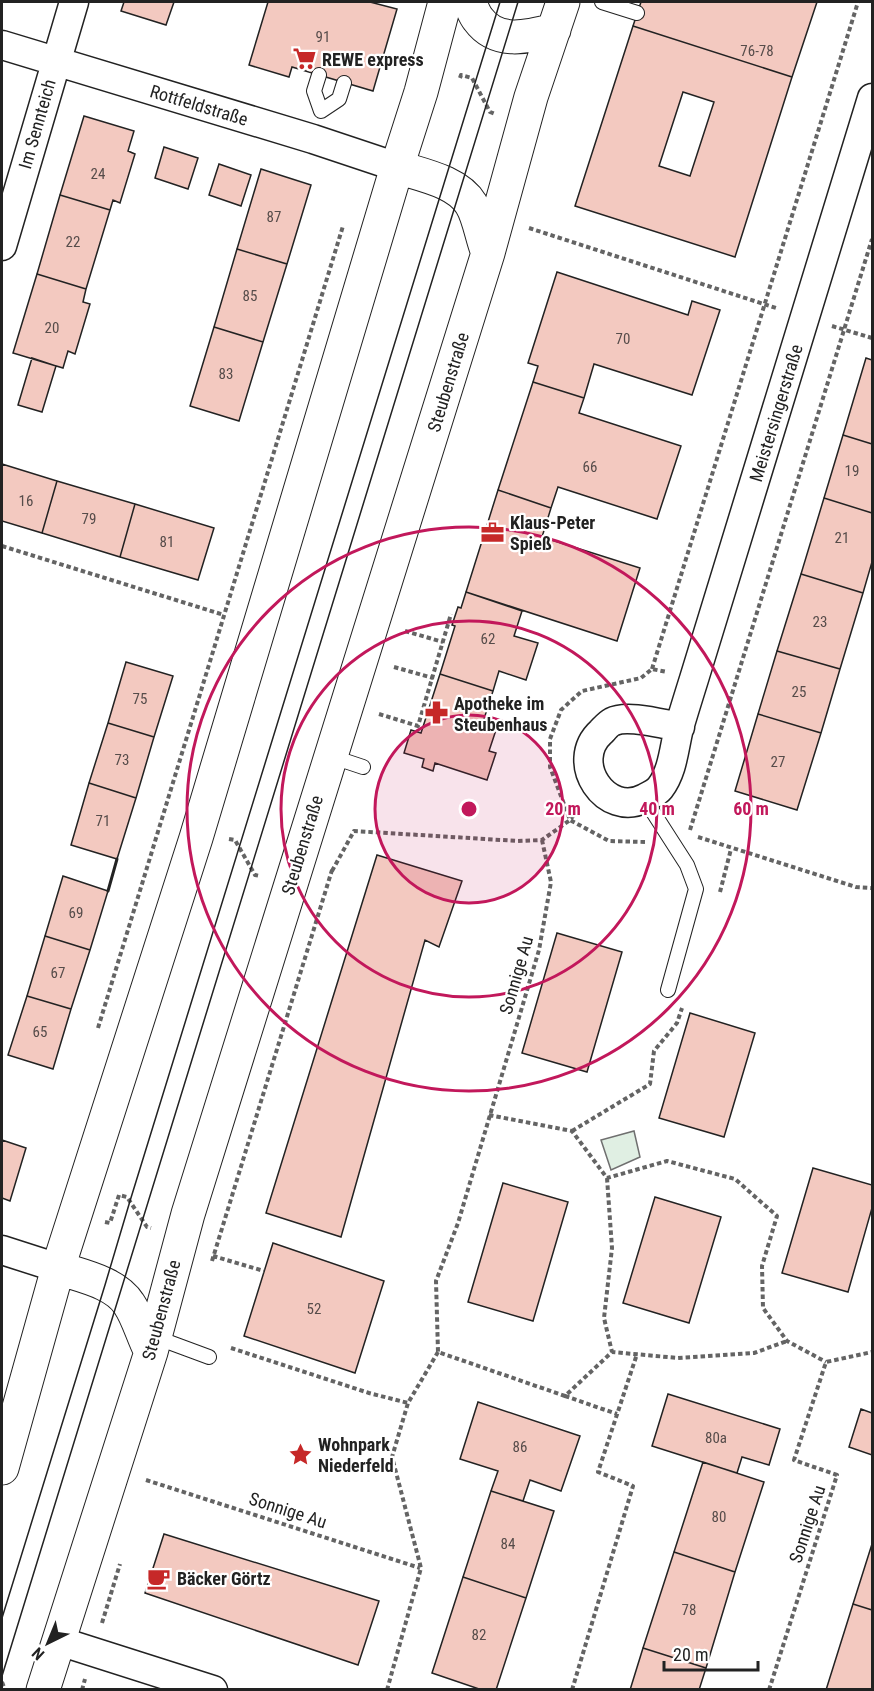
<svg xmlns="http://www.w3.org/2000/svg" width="874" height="1691" font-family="'Roboto Condensed',sans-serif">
<rect width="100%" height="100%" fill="#fff"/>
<!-- green -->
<path fill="#e0efe3" stroke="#6f6f6f" stroke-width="1.5" d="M634 1131 640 1157 611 1170 601 1140Z"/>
<!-- building -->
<path fill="#f3c9c0" stroke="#222" stroke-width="1.5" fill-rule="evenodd" d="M124 2H174L166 25 121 11Z
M268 2H370L397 9 373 91 292 67 289 77 249 65Z
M641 2H817L792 77 633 26Z
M633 26 792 77 735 257 575 206ZM683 92 714 102 690 176 659 166Z
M84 116 134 131 128 151 135 154 120 203 113 200 110 210 60 195Z
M164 147 198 158 188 189 155 178Z
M219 164 251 175 241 206 209 195Z
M261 169 311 185 287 264 237 249Z
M60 195 110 210 86 289 37 274Z
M237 249 287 264 263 342 214 327Z
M557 272 688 315 692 301 720 310 692 395 594 364 584 398 533 382 538 366 528 363Z
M37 274 86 289 83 302 90 304 75 354 68 351 63 368 13 353Z
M214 327 263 342 239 421 190 406Z
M32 358 56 366 42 412 18 405Z
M866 358 872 360V444L843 435Z
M533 382 584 398 579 413 681 446 657 519 558 487 551 508 498 490Z
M843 435 872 444V513L824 498Z
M2 464 57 481 42 533 2 521Z
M57 481 135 504 120 557 42 533Z
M498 490 551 508 542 537 640 568 617 641 466 592Z
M824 498 872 513V562L863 593 801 574Z
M135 504 214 528 198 580 120 557Z
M801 574 863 593 840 669 777 651Z
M466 592 522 611 514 636 538 643 526 680 499 671 493 691 440 674 455 626 452 625 458 607 461 608Z
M777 651 840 669 821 733 758 714Z
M126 662 173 676 154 737 108 723Z
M440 674 493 691 482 725 496 730 489 751 496 753 487 780 435 763 433 771 422 767 424 759 404 753 411 730 421 733Z
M758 714 821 733 797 810 735 791Z
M108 723 154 737 136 798 89 783Z
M89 783 136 798 117 859 71 845Z
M377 855 462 881 439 947 425 940 341 1237 266 1213Z
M63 876 108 891 90 950 45 936Z
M557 933 622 952 587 1072 522 1053Z
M45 936 90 950 71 1009 27 996Z
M27 996 71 1009 53 1069 8 1055Z
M690 1013 755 1033 724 1137 659 1118Z
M2 1140 26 1148 10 1201 2 1198Z
M813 1168 872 1185V1208L848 1292 782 1273Z
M503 1183 568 1202 533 1321 468 1302Z
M655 1197 721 1217 689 1323 623 1303Z
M273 1243 384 1281 355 1373 244 1336Z
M668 1394 780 1429 769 1465 742 1457 737 1473 652 1446Z
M478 1402 580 1436 561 1491 530 1480 523 1501 491 1491 498 1471 460 1459Z
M861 1409 872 1413V1455L849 1447Z
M703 1462 764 1482 735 1572 674 1552Z
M491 1491 554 1511 526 1598 463 1577Z
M164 1534 379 1601 358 1665 145 1593Z
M872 1544V1610L853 1604Z
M674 1552 735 1572 706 1668 643 1648Z
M463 1577 526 1598 496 1690H482L432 1673Z
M853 1604 872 1610V1690H826Z
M643 1648 706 1668 699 1690H630Z"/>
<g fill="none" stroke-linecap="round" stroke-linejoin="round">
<defs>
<path id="lane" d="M602 2 637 13
M319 75 314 91 321 111 339 99 344 83
M330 756 363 767
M644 798 687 865 696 889 668 990
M155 1337 209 1357"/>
<path id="street" d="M2 45 313 139 397 167
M2 246 74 2
M680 727C662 724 627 714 612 722 608 724 604 729 601 732 568 762 606 819 645 798 650 795 656 793 660 788 673 771 674 748 679 728 684 711 689 695 694 679L872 98
M2 1250 58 1268
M59 1641 213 1690"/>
<path id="secondary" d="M469 2C472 7 474 14 478 19 497 45 527 37 554 30
M397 167C421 175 457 181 471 204 479 216 482 239 488 253
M58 1268C81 1276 115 1282 129 1304 138 1317 143 1337 151 1352
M2 1468 58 1268 196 838 397 167 421 92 445 2
M43 1690 151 1352 188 1214 488 253 531 97 563 2"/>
</defs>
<!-- lane casing -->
<use href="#lane" stroke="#222" stroke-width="16"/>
<!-- street casing -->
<use href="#street" stroke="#222" stroke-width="31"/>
<!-- secondary casing -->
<use href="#secondary" stroke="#222" stroke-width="35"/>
<!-- path -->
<path stroke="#646464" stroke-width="4" stroke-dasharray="4.5 3" stroke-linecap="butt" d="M460 78 461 75 472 78 490 112 495 114
M529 228 776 308
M832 326 872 338
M2 546 224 615
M405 631 443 642
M394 667 433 678
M652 669 858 2
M379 714 418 726 451 614
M690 830 872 239
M698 837 856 887 872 888
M229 839 235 840 255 875 260 876
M542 840 551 882 539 950 458 1223 436 1281 438 1352 565 1396 612 1352 678 1358 754 1353 787 1341
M645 842 609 841 570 820 550 767V739L561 710 582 691 641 678 652 669 667 672
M332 871 354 831 518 841 542 840 570 820 579 808
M720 892 731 849
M98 1028 343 226
M489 1115 572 1131 607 1178 667 1161 735 1179 777 1216 762 1266 763 1308 787 1341 826 1362
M572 1131 650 1084 654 1051 677 1023 682 1008
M607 1178 612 1248 604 1318 612 1352
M105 1222 110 1223 119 1195 127 1197 147 1227 151 1228
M213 1256 264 1271
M212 1261 332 870
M231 1348 369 1393 408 1403
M565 1396 617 1414
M146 1480 420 1568
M102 1623 120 1564
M2 1682 5 1690
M82 1690 85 1679
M387 1690 421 1568 392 1457 408 1403 438 1352
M572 1690 633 1486 598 1472 637 1354
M769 1690 837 1475 794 1460 826 1362 872 1352"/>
<!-- lane -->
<use href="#lane" stroke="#fff" stroke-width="14"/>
<!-- street -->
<use href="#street" stroke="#fff" stroke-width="28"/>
<!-- secondary -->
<use href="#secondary" stroke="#fff" stroke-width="33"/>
<!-- tram -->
<path stroke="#222" stroke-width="1.5" d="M2 1618 105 1285 130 1201 500 2
M2 1676 518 2"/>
<!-- wall -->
<path stroke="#222" stroke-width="3" d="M108 891 117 859"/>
</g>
<!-- distance rings -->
<circle cx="469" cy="809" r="94" fill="#c2185b" fill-opacity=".12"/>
<g fill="none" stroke="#c2185b" stroke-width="3">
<circle cx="469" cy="809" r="94"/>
<circle cx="469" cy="809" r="188"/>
<circle cx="469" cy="809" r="282"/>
</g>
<!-- icons -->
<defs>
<symbol id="supermarket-bare" viewBox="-9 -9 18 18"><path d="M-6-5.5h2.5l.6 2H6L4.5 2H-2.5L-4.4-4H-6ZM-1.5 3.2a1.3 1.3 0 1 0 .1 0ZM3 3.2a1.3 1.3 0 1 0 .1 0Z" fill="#c62828" stroke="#fff" stroke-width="2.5" paint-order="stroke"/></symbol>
<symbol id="office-bare" viewBox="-9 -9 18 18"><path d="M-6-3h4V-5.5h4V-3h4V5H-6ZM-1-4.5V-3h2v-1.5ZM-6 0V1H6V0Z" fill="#c62828" stroke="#fff" stroke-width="2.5" paint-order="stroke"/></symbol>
<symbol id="pharmacy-bare" viewBox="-9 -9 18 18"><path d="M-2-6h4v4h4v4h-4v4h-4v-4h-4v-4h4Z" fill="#c62828" stroke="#fff" stroke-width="2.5" paint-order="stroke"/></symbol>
<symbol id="sight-bare" viewBox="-9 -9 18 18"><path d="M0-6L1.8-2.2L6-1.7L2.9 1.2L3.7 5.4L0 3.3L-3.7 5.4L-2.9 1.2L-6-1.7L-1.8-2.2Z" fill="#c62828" stroke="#fff" stroke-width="2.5" paint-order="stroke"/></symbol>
<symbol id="cafe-bare" viewBox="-9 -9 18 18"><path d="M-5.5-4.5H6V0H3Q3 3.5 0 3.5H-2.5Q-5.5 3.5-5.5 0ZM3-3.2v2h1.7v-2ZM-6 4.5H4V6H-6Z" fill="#c62828" stroke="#fff" stroke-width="2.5" paint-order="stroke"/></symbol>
</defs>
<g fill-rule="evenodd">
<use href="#supermarket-bare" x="288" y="42" width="33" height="33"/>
<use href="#office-bare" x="476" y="516" width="33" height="33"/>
<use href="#pharmacy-bare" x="420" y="696" width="33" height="33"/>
<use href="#sight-bare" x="284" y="1438" width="33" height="33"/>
<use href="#cafe-bare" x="142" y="1562" width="33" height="33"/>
</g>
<g text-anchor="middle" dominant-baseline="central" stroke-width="4.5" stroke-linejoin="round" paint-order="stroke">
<!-- number labels -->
<g font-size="15" fill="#564c4a">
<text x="323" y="37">91</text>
<text x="757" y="51">76-78</text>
<text x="98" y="174">24</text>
<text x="274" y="217">87</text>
<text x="73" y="242">22</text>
<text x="250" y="296">85</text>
<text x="52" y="328">20</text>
<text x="623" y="339">70</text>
<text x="226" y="374">83</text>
<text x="590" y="467">66</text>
<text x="852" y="471">19</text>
<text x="26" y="501">16</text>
<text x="89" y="519">79</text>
<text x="842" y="538">21</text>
<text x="167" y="542">81</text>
<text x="820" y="622">23</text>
<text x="488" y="639">62</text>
<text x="799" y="692">25</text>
<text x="140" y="699">75</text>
<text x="122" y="760">73</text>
<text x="778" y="762">27</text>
<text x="103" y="821">71</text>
<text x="76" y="913">69</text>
<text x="58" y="973">67</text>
<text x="40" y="1032">65</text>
<text x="314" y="1309">52</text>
<text x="716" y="1438">80a</text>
<text x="520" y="1447">86</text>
<text x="719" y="1517">80</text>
<text x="508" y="1544">84</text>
<text x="689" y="1610">78</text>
<text x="479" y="1635">82</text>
</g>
<!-- poi labels -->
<g font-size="18" font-weight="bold" fill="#222" stroke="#fff" text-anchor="start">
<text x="322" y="59">REWE express</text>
<text x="510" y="522">Klaus-Peter<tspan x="510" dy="21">Spieß</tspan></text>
<text x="454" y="703">Apotheke im<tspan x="454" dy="21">Steubenhaus</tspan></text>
<text x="318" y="1444">Wohnpark<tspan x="318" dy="21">Niederfeld</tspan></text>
<text x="177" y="1578">Bäcker Görtz</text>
</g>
<!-- street labels -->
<g font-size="18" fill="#222" stroke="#fff">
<text transform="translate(199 105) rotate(17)">Rottfeldstraße</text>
<text transform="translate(37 124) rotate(-74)">Im Sennteich</text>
<text transform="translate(448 382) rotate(-73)">Steubenstraße</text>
<text transform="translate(776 413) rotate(-73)">Meistersingerstraße</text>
<text transform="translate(302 845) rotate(-73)">Steubenstraße</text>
<text transform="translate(516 975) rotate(-74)">Sonnige Au</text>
<text transform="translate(161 1310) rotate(-75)">Steubenstraße</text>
<text transform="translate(288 1510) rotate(18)">Sonnige Au</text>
<text transform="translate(807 1524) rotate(-72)">Sonnige Au</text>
</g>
</g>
<circle cx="469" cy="809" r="9" fill="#c2185b" stroke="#fff" stroke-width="3"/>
<g font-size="18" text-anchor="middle" font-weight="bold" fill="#c2185b" stroke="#fff" stroke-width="4.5" stroke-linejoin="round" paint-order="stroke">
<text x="563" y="815">20 m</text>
<text x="657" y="815">40 m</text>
<text x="751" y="815">60 m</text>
</g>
<!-- border -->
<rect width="874" height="1691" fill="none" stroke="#222222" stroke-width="6"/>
<!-- north arrow -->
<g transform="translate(48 1643) rotate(223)" stroke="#ffffff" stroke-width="4.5" paint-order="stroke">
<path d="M0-4.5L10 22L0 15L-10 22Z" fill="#222222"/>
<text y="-9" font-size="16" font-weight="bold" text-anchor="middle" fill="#222222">N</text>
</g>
<!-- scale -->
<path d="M664 1661v9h94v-9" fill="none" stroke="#222222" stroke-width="3"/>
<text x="673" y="1661" font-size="18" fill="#222222" stroke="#ffffff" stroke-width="4.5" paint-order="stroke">20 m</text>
</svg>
